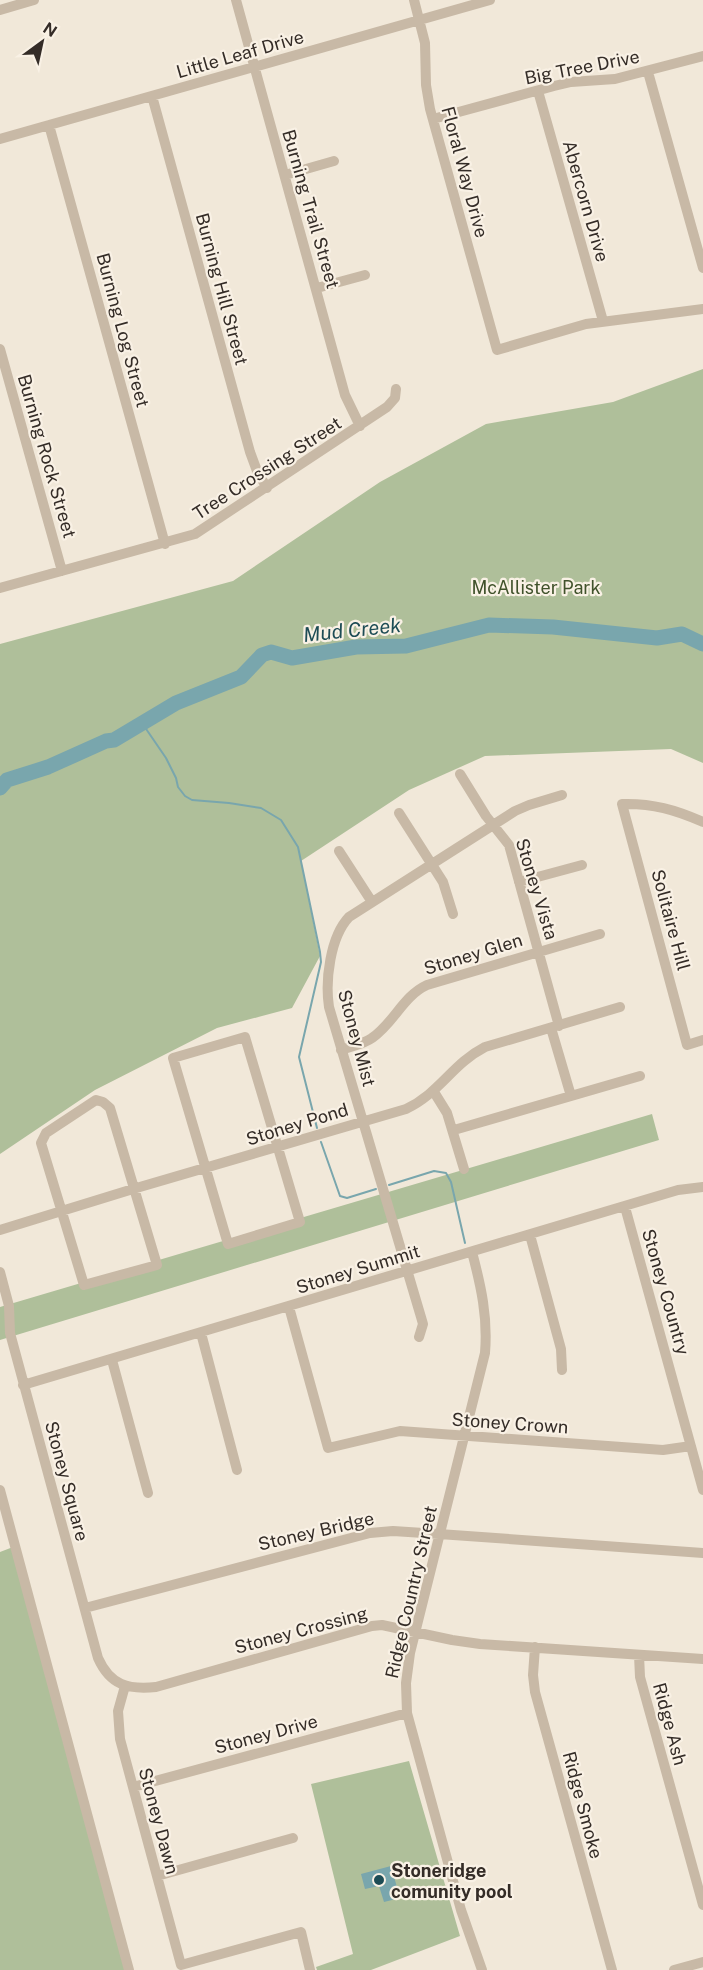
<svg xmlns="http://www.w3.org/2000/svg" width="703" height="1970" font-family="'Public Sans',sans-serif">
<rect width="100%" height="100%" fill="#f1e8d9"/>
<!-- green -->
<path fill="#afbf9a" d="M703 369V763L671 749 485 756 409 790 301 861 320 956 292 1008 217 1028 95 1090 0 1154V644L233 581 380 482 486 424 613 402Z
M652 1114 659 1140 0 1340V1307Z
M13 1547 125 1970H0V1552Z
M409 1761 460 1936 371 1970H317L316 1967 353 1954 311 1784Z"/>
<!-- water -->
<path fill="#79a6ad" d="M391 1866 400 1898 384 1902 379 1886 365 1889 361 1874Z"/>
<g fill="none" stroke-linecap="round" stroke-linejoin="round">
<!-- stream -->
<path stroke="#79a6ad" stroke-width="2" d="M142 723 166 758 176 778 178 787 185 796 192 800 229 803 261 808 281 820 298 847 320 952 321 962 299 1057 317 1128
M321 1142 340 1196 347 1198 376 1189
M389 1185 434 1171 446 1173 451 1182 465 1243"/>
<!-- river -->
<path stroke="#79a6ad" stroke-width="15" d="M0 788 7 780 48 767 106 741 114 740 176 703 241 677 262 655 271 652 292 658 356 647 406 646 489 625 553 627 657 638 682 634 703 644"/>
<!-- minor -->
<path stroke="#c8b9a6" stroke-width="10" d="M236 0 345 395 360 426
M414 0 425 43 426 85 430 109 497 350 586 324 703 309
M0 10 34 0
M648 72 703 268
M538 91 603 321
M152 96 250 452 257 471 267 488
M433 119 554 86 571 82 615 79 703 56
M49 125 165 544
M0 139 490 0
M285 175 334 161
M317 288 365 275
M0 349 62 571
M0 588 195 534 387 407 395 398 396 389
M460 774 486 816 509 845 559 1026
M399 813 443 882 453 914
M703 822C676 810 652 803 622 804L687 1045 703 1040
M339 851 372 902
M519 882 582 865
M551 1028 571 1096
M245 1037 300 1222 228 1244 173 1058Z
M341 1050C352 1046 364 1044 372 1038 394 1023 403 996 427 985L600 934
M434 1092 447 1113 464 1169
M96 1100 103 1102 110 1108 157 1265 84 1285 41 1143 46 1133Z
M454 1130 640 1076
M625 1207 703 1490
M0 1230 133 1189 406 1109C440 1093 452 1064 485 1047L620 1007
M530 1235 561 1349 562 1370
M472 1252C481 1286 488 1317 485 1353L410 1653 406 1683 407 1713 461 1910 482 1970
M0 1272 9 1306 10 1333 98 1658C110 1685 128 1690 156 1687L372 1626 382 1625 452 1640 480 1644 703 1659
M289 1307 328 1448 400 1431 663 1450 691 1446
M201 1333 237 1470
M419 1337 423 1324 421 1317 329 1007C325 981 330 937 349 917L515 811 529 805 562 795
M112 1360 148 1493
M23 1385 678 1190 703 1187
M0 1490 129 1970
M85 1608 370 1533 393 1531 439 1534 703 1553
M535 1647 533 1675 535 1692 612 1970
M639 1655 640 1677 703 1905
M125 1686 118 1711 120 1739 181 1965 301 1932 310 1970
M133 1787 407 1713
M157 1876 293 1838
M674 1970 703 1962"/>
</g>
<!-- markers -->
<circle fill="#1d4c55" stroke="#f9f1e5" stroke-width="2" cx="379" cy="1880" r="6"/>
<g text-anchor="middle" dominant-baseline="central" stroke-width="4.5" stroke-linejoin="round" paint-order="stroke">
<!-- street labels -->
<g font-size="18" fill="#342c27" stroke="#f9f1e5">
<text transform="translate(240 54) rotate(-16)">Little Leaf Drive</text>
<text transform="translate(582 67) rotate(-11)">Big Tree Drive</text>
<text transform="translate(465 172) rotate(75)">Floral Way Drive</text>
<text transform="translate(586 201) rotate(74)">Abercorn Drive</text>
<text transform="translate(311 209) rotate(74)">Burning Trail Street</text>
<text transform="translate(222 289) rotate(75)">Burning Hill Street</text>
<text transform="translate(123 330) rotate(75)">Burning Log Street</text>
<text transform="translate(47 456) rotate(74)">Burning Rock Street</text>
<text transform="translate(267 468) rotate(-33)">Tree Crossing Street</text>
<text transform="translate(537 889) rotate(73)">Stoney Vista</text>
<text transform="translate(671 920) rotate(75)">Solitaire Hill</text>
<text transform="translate(473 954) rotate(-17)">Stoney Glen</text>
<text transform="translate(357 1038) rotate(75)">Stoney Mist</text>
<text transform="translate(297 1124) rotate(-17)">Stoney Pond</text>
<text transform="translate(358 1269) rotate(-17)">Stoney Summit</text>
<text transform="translate(666 1292) rotate(74)">Stoney Country</text>
<text transform="translate(510 1423) rotate(4)">Stoney Crown</text>
<text transform="translate(67 1481) rotate(75)">Stoney Square</text>
<text transform="translate(316 1531) rotate(-13)">Stoney Bridge</text>
<text transform="translate(411 1592) rotate(-77)">Ridge Country Street</text>
<text transform="translate(301 1630) rotate(-15)">Stoney Crossing</text>
<text transform="translate(670 1724) rotate(75)">Ridge Ash</text>
<text transform="translate(266 1734) rotate(-15)">Stoney Drive</text>
<text transform="translate(583 1805) rotate(75)">Ridge Smoke</text>
<text transform="translate(159 1821) rotate(75)">Stoney Dawn</text>
</g>
<!-- park labels -->
<g font-size="18" fill="#40522b" stroke="#f9f1e5">
<text x="536" y="587">McAllister Park</text>
</g>
<!-- poi labels -->
<g font-size="18" font-weight="bold" fill="#342c27" stroke="#f9f1e5" text-anchor="start">
<text x="391" y="1870">Stoneridge<tspan x="391" dy="21">comunity pool</tspan></text>
</g>
<!-- water labels -->
<g font-size="20" font-style="italic" fill="#1d4c55" stroke="#f9f1e5">
<text transform="translate(352 630) rotate(-6)">Mud Creek</text>
</g>
</g>
<!-- north arrow -->
<g transform="translate(42 42) rotate(33)" stroke="#f9f1e5" stroke-width="4.5" paint-order="stroke">
<path d="M0-4.5L10 22L0 15L-10 22Z" fill="#342c27"/>
<text y="-9" font-size="16" font-weight="bold" text-anchor="middle" fill="#342c27">N</text>
</g>
</svg>
